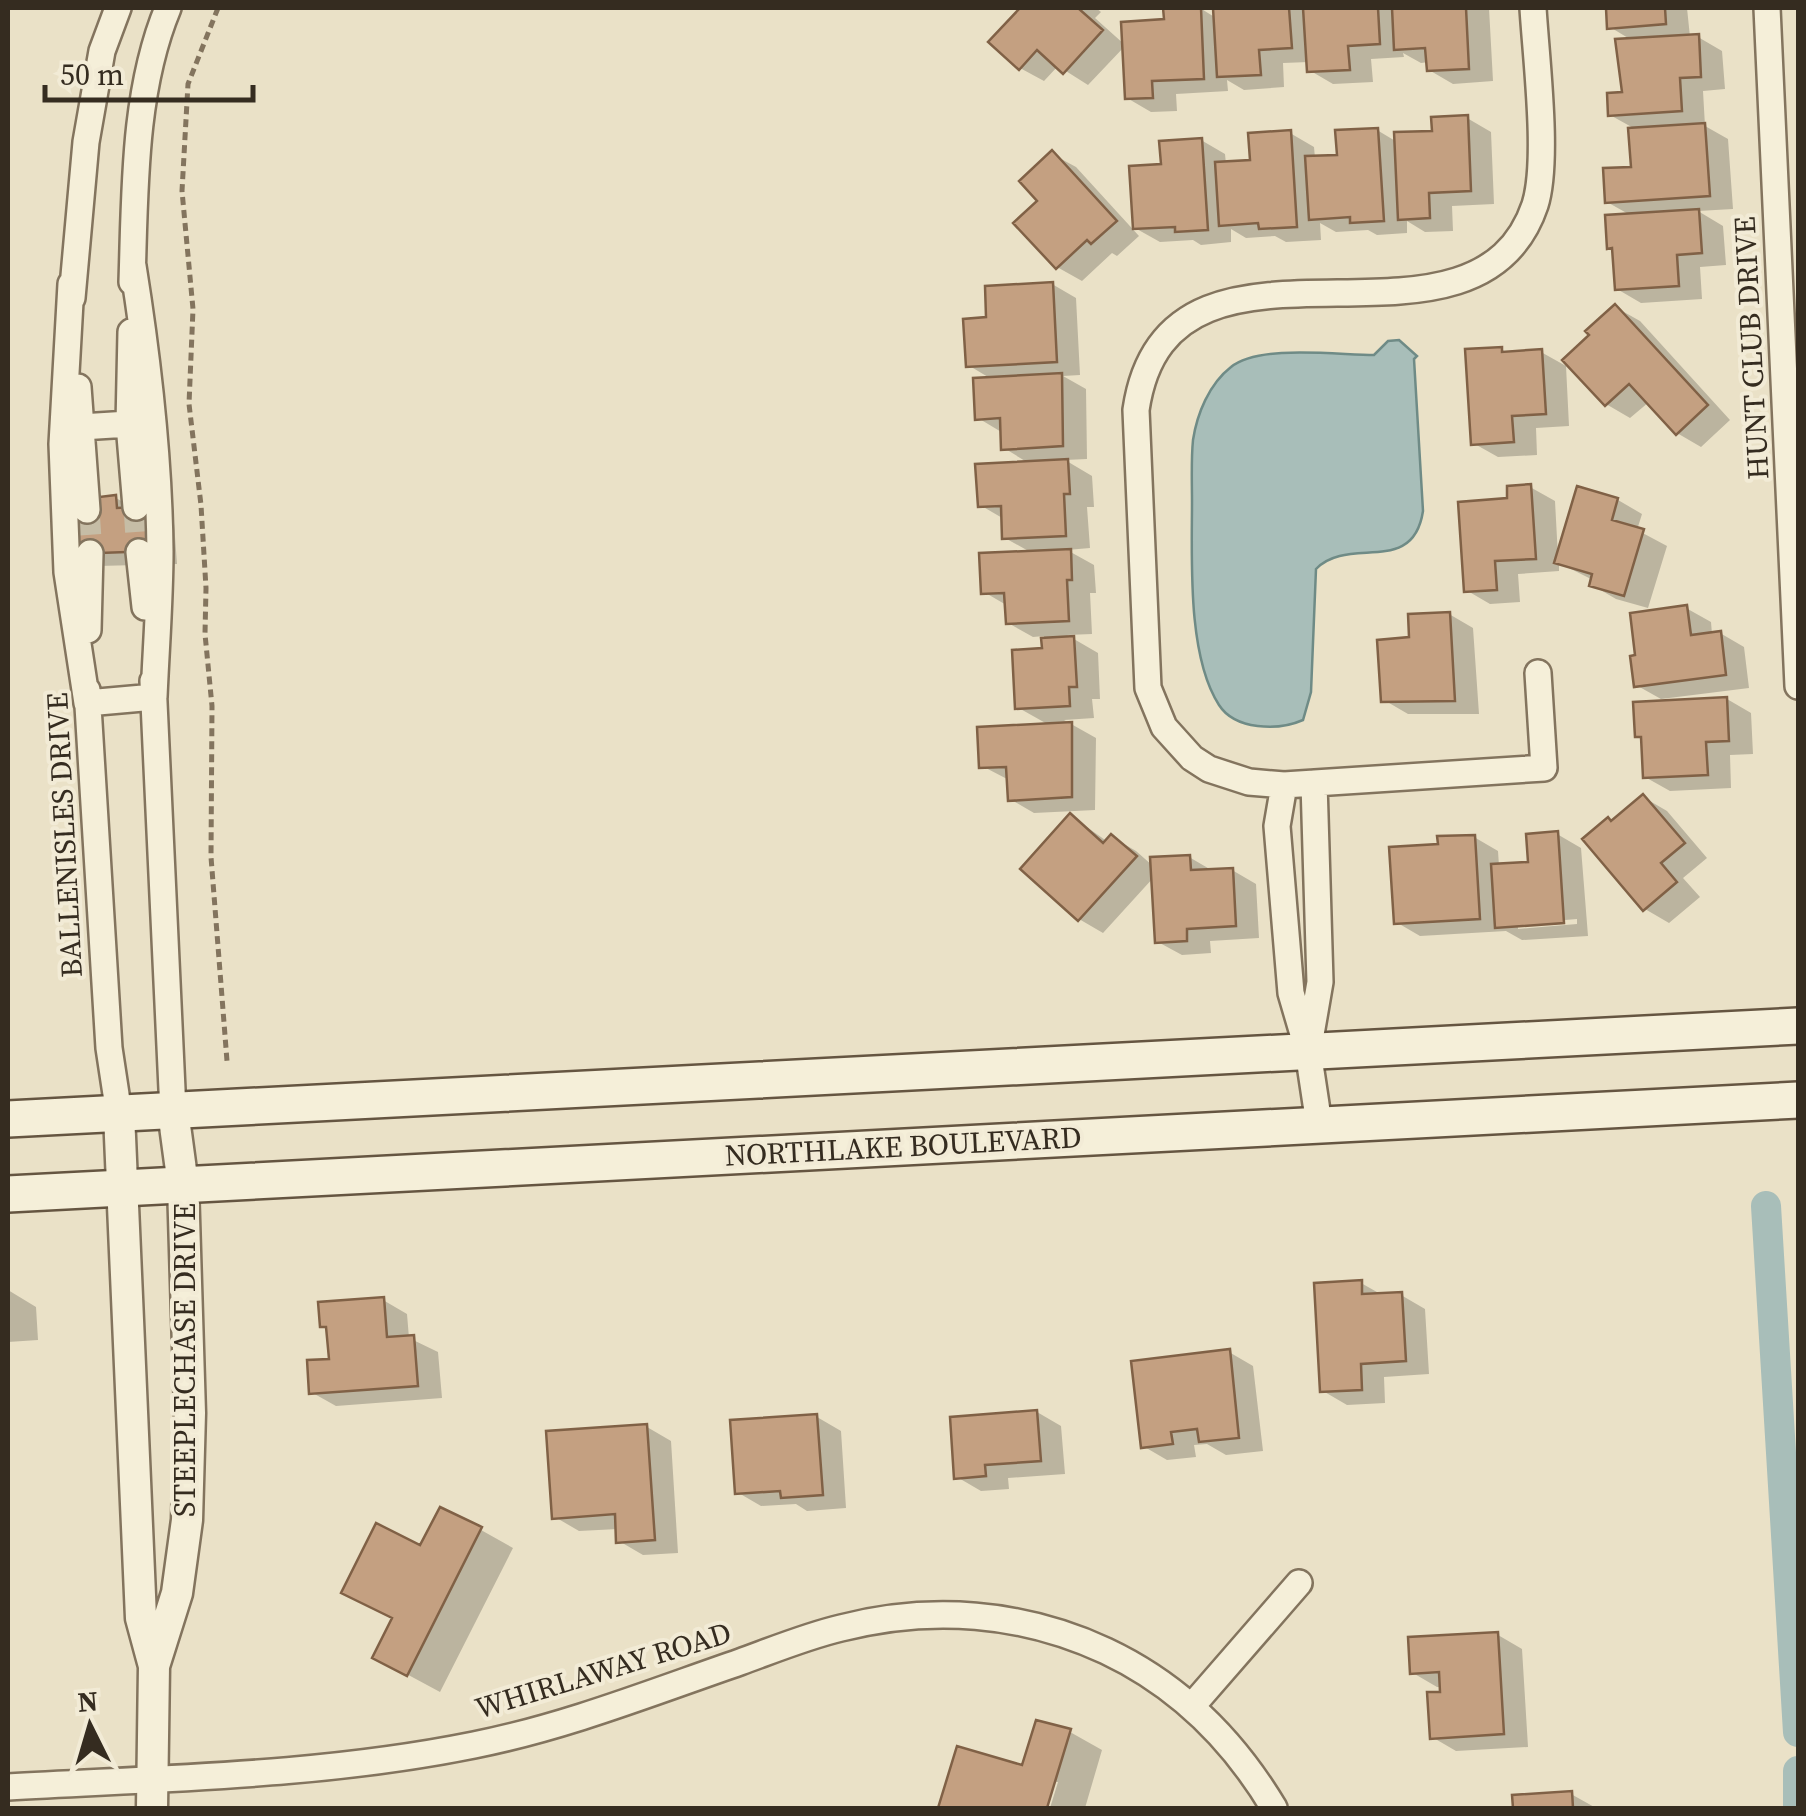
<svg xmlns="http://www.w3.org/2000/svg" width="1806" height="1816" font-family="'Source Serif 4',serif">
<rect width="100%" height="100%" fill="#eae1c7"/>
<!-- water -->
<path fill="#a8beb9" stroke="#6f8b86" stroke-width="2.5" d="M1399 340 1417 356 1414 359 1423 511C1413 577 1349 535 1316 569L1311 692 1303 720C1278 731 1235 730 1219 705 1187 656 1192 558 1192 502 1192 481 1191 460 1193 440 1197 414 1209 384 1231 367 1259 344 1338 355 1374 355L1388 341Z"/>
<!-- shadow -->
<path fill="#0003" fill-rule="evenodd" d="M1023 8H1096L1101 12 1095 18 1125 45 1166 22 1200 8 1216 18V8H1489L1493 81 1453 84 1429 70V62L1421 63 1403 53 1404 57 1371 59 1373 82 1333 84 1309 70V62L1283 63 1284 87 1244 90 1227 80 1228 91 1176 94 1177 111 1151 112 1127 98 1125 46 1088 85 1058 66 1044 81 1020 68 992 42Z
M1608 8H1687L1690 37H1698L1722 51 1725 89 1703 91 1705 126 1728 139 1733 209 1698 211 1723 226 1726 265 1700 267 1702 299 1641 303 1617 289 1615 250 1609 247 1632 216 1607 202 1633 169 1637 130 1610 115 1625 94 1633 41 1610 27Z
M1467 118 1491 132 1494 204 1452 206 1453 231 1425 232 1407 221V233L1377 235 1368 230 1336 232 1320 223 1321 240 1286 242 1275 236 1246 238 1231 229V242L1201 245 1193 240 1160 242 1135 228 1163 166 1201 140 1225 154 1226 164 1253 162 1290 133 1314 147 1315 158 1339 157 1377 130 1397 142 1435 133Z
M1052 154 1076 167 1139 236 1117 256 1112 253 1082 281 1057 267 1041 201Z
M1052 284 1076 298 1080 375 1063 376 1086 389 1087 459 1065 460 1092 476 1094 507H1087L1090 548 1067 550 1094 565 1096 593H1090L1092 634 1067 635 1098 653 1100 699H1092L1094 718 1064 720 1096 738 1095 810 1034 813 1010 799 1009 780 982 766 1049 725 1017 707 1044 651V636L1033 637 1008 623V606L984 592 1032 553 1005 538 1004 519 980 505 1030 464 1004 448 1003 433 978 418 993 380 968 365 989 320Z
M1615 307 1640 321 1730 420 1701 447 1677 433 1649 402 1630 418 1606 404Z
M1502 350 1510 354 1541 352 1566 366 1569 426 1536 428 1537 455 1498 457 1473 443Z
M1530 487 1555 501 1558 557 1579 489 1618 500 1642 514 1637 530 1667 546 1648 608 1616 599 1592 585 1593 580 1559 563V571L1518 574 1520 602 1490 604 1466 590 1510 501Z
M116 498 137 510 150 509 174 523 177 564 98 566Z
M1686 608 1711 622 1712 634 1720 633 1744 647 1749 688 1661 699 1636 685Z
M1449 614 1473 628 1479 714H1408L1384 700 1412 640Z
M1727 699 1751 713 1753 754 1730 755 1731 788 1670 791 1645 777 1643 739 1638 736Z
M1643 797 1667 811 1707 858 1683 878 1700 897 1669 923 1645 909 1613 823Z
M1071 816 1108 842 1112 837 1136 851 1153 866 1189 857 1213 871 1232 870 1256 884 1259 938 1210 941 1211 953 1182 955 1158 942 1154 877 1103 933 1079 919Z
M1557 834 1581 848 1588 936 1522 940 1506 931 1420 936 1396 922 1440 847 1474 837 1498 851 1499 866 1530 864ZM1577 919V924L1518 929V924Z
M1361 1283 1384 1296 1401 1295 1425 1309 1429 1374 1384 1377 1385 1403 1347 1405 1323 1391Z
M8 1290 36 1307 38 1340 8 1342Z
M383 1300 407 1314 409 1338 438 1352 442 1398 336 1406 311 1392 331 1361 329 1330 322 1326Z
M1229 1352 1253 1366 1263 1451 1226 1455 1207 1444 1194 1445 1196 1457 1167 1460 1143 1446Z
M1037 1412 1061 1426 1065 1474 1008 1478 1009 1489 981 1491 957 1477Z
M817 1417 841 1431 846 1508 807 1511 796 1504 761 1506 737 1492Z
M647 1427 671 1441 678 1553 643 1555 619 1541 618 1529 579 1531 555 1517Z
M481 1530 513 1548 440 1692 375 1657 394 1619 376 1610 421 1549Z
M1498 1635 1522 1649 1528 1747 1456 1751 1432 1737 1442 1687H1437L1413 1673Z
M1070 1732 1102 1750 1085 1808H1050L1058 1782H1052L1044 1808H941L958 1749 1024 1768Z
M1571 1794 1596 1808H1515L1514 1797Z"/>
<g fill="none" stroke-linecap="round" stroke-linejoin="round">
<!-- canal -->
<path stroke="#a8beb9" stroke-width="30" d="M1766 1206 1798 1732
M1798 1808V1771"/>
</g>
<!-- building -->
<path fill="#c4a081" stroke="#806146" stroke-width="2.5" d="M1020 8H1078L1103 30 1063 74 1037 50 1019 70 988 42Z
M1163 8H1201L1204 79 1152 81 1153 98 1125 99 1121 22 1164 19Z
M1213 8H1289L1292 48 1259 50 1261 75 1217 77Z
M1303 8H1378L1380 44 1348 46 1350 70 1307 72Z
M1392 8H1466L1469 69 1427 71 1425 48 1394 50Z
M1606 8H1665L1666 24 1607 29Z
M1699 34 1701 77 1680 78 1682 111 1608 116 1607 93 1622 92 1615 39Z
M1468 115 1471 191 1429 193 1430 218 1398 220 1394 132 1432 131 1431 117Z
M1705 123 1710 196 1605 203 1603 168 1631 167 1628 128Z
M1378 128 1384 221 1350 223V217L1309 220 1305 156 1337 155 1335 130Z
M1291 130 1297 227 1259 229 1258 223 1219 226 1215 162 1250 160 1248 133Z
M1202 138 1208 230 1175 232V227L1133 229 1129 166 1161 164 1159 141Z
M1052 150 1117 221 1091 244 1087 240 1056 269 1013 223 1037 201 1019 181Z
M1699 209 1702 253 1677 255 1679 286 1615 290 1612 248 1607 249 1605 215Z
M1053 282 1057 362 966 367 963 319 986 317 985 286Z
M1615 304 1708 405 1676 435 1629 384 1605 406 1562 360 1589 335 1585 331Z
M1502 347V352L1542 349 1546 414 1512 416 1514 442 1471 445 1465 349Z
M1062 373 1063 446 1001 450 1000 418 975 420 973 378Z
M1068 459 1070 494H1064L1066 536 1002 539 1001 506 978 507 975 464Z
M1531 484 1536 559 1495 561 1497 590 1464 592 1458 502 1507 498V486Z
M1577 486 1618 498 1612 520 1644 529 1624 596 1589 586 1592 574 1554 563Z
M116 495 117 508 151 506 154 551 72 554 69 511 100 509 99 497Z
M1071 549 1072 580H1067L1069 621 1006 624 1004 593 981 594 979 553Z
M1687 605 1691 635 1721 631 1726 675 1634 687 1630 656 1635 655 1630 613Z
M1450 612 1455 701 1381 702 1377 640 1409 637 1408 614Z
M1074 636 1077 687H1069L1070 706 1015 709 1012 650 1042 648 1041 638Z
M1727 697 1729 741 1706 742 1708 775 1643 778 1641 737H1635L1633 702Z
M1072 722V797L1008 801 1006 767 979 768 977 727Z
M1643 794 1685 843 1661 863 1677 882 1643 911 1582 839 1608 817 1611 821Z
M1070 813 1103 843 1111 834 1137 856 1078 921 1020 869Z
M1558 831 1564 923 1495 928 1491 864 1528 862 1526 834Z
M1475 835 1480 919 1394 924 1389 847 1438 844 1437 836Z
M1190 855 1191 870 1233 868 1236 926 1187 929V941L1155 943 1150 857Z
M1362 1280V1294L1402 1292 1406 1361 1361 1364 1362 1390 1320 1392 1314 1283Z
M384 1297 387 1337 414 1335 418 1386 309 1394 307 1360 329 1359 326 1327H320L318 1302Z
M1230 1349 1239 1438 1199 1442 1197 1429 1171 1432 1173 1444 1141 1448 1131 1361Z
M1037 1410 1041 1461 985 1465 986 1476 954 1479 950 1417Z
M817 1414 823 1495 781 1498 780 1491 735 1494 730 1420Z
M647 1424 655 1540 616 1543 615 1514 552 1519 546 1431Z
M440 1507 482 1527 407 1676 372 1658 392 1618 341 1593 376 1523 420 1545Z
M1498 1632 1504 1734 1430 1739 1427 1692H1440L1439 1672 1410 1674 1408 1637Z
M1036 1720 1071 1729 1047 1808H938L957 1746 1022 1765Z
M1572 1791 1573 1808H1513L1512 1795Z"/>
<g fill="none" stroke-linecap="round" stroke-linejoin="round">
<!-- minor-tunnel -->
<path stroke="#c6bda6" stroke-width="25" stroke-dasharray="25 12" stroke-linecap="butt" d="M136 507 139 552
M87 510 90 553"/>
<defs>
<path id="minor" d="M1533 8C1536 58 1549 161 1535 205 1474 386 1168 191 1136 410L1148 688 1164 727 1192 758 1209 769 1249 782 1284 785 1544 768 1538 673
M1767 8 1798 686
M132 282C135 193 133 92 168 8
M71 284 62 444 67 572 87 703 154 697C156 649 160 599 160 551 159 455 148 360 133 266
M72 298 86 142 102 51 118 8
M131 332 129 424 136 507
M78 387 87 510
M81 427 129 424
M139 552 145 607
M88 630 90 553
M153 681 173 1111
M87 690 109 1048 119 1114
M1284 785 1277 826 1291 993 1308 1051 1319 1124
M1309 1046 1320 982 1314 783
M1192 1706 1299 1583
M8 1787C163 1778 321 1776 474 1745 565 1727 653 1692 740 1662 773 1650 807 1636 841 1628 931 1605 1022 1612 1106 1651 1178 1685 1234 1741 1274 1808"/>
<path id="tertiary" d="M119 1114 141 1618 154 1666
M152 1808 154 1666 177 1593 187 1520 190 1413 183 1185 173 1111"/>
<path id="secondary" d="M8 1119 1798 1026
M8 1194 1798 1100"/>
</defs>
<!-- minor casing -->
<use href="#minor" stroke="#83745e" stroke-width="30"/>
<!-- tertiary casing -->
<use href="#tertiary" stroke="#83745e" stroke-width="35"/>
<!-- secondary casing -->
<use href="#secondary" stroke="#655541" stroke-width="40"/>
<!-- path -->
<path stroke="#83745e" stroke-width="5" stroke-dasharray="8 5" stroke-linecap="butt" d="M218 8 188 84 182 191 193 309 189 404 201 505 206 588 205 634 212 706 211 857 227 1061"/>
<!-- minor -->
<use href="#minor" stroke="#f5efd9" stroke-width="25"/>
<!-- tertiary -->
<use href="#tertiary" stroke="#f5efd9" stroke-width="30"/>
<!-- secondary -->
<use href="#secondary" stroke="#f5efd9" stroke-width="35"/>
</g>
<g text-anchor="middle" dominant-baseline="central" stroke-width="8" stroke-linejoin="round" paint-order="stroke">
<!-- street labels -->
<g font-size="30" fill="#352c20" stroke="#f2ebd6">
<text transform="translate(1751 348) rotate(-93)">HUNT CLUB DRIVE</text>
<text transform="translate(64 835) rotate(-93)">BALLENISLES DRIVE</text>
<text transform="translate(903 1146) rotate(-3)">NORTHLAKE BOULEVARD</text>
<text transform="translate(184 1360) rotate(-90)">STEEPLECHASE DRIVE</text>
<text transform="translate(603 1670) rotate(-17)">WHIRLAWAY ROAD</text>
</g>
</g>
<!-- border -->
<rect width="1806" height="1816" fill="none" stroke="#352c20" stroke-width="20"/>
<!-- north arrow -->
<g transform="translate(90 1726) rotate(355)" stroke="#f2ebd6" stroke-width="8" paint-order="stroke">
<path d="M0-8L18 38L0 25L-18 38Z" fill="#352c20"/>
<text y="-15" font-size="28" font-weight="bold" text-anchor="middle" fill="#352c20">N</text>
</g>
<!-- scale -->
<path d="M45 85v15h208v-15" fill="none" stroke="#352c20" stroke-width="5"/>
<text x="60" y="85" font-size="30" fill="#352c20" stroke="#f2ebd6" stroke-width="8" paint-order="stroke">50 m</text>
</svg>
